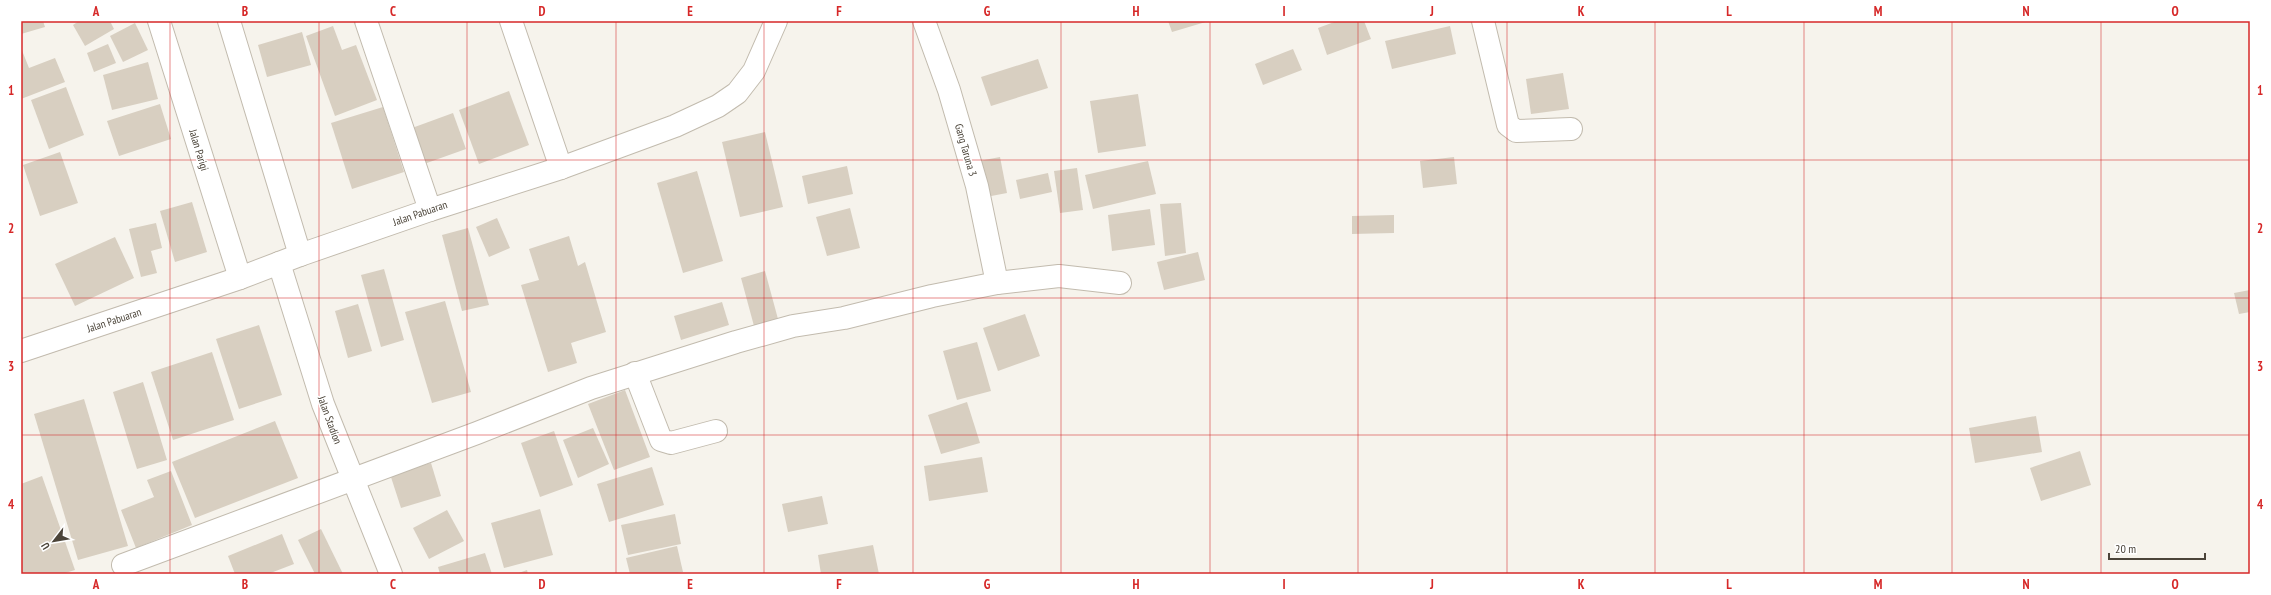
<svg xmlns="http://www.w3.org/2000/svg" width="2271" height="595" viewBox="0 0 2271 595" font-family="'PT Sans Narrow',sans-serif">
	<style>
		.building { fill: #d8cfc1 }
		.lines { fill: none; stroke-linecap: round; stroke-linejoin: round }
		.minor-casing { stroke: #c2bbae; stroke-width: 24 }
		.minor { stroke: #fff; stroke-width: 22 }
		.grid { fill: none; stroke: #d62828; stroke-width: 1; stroke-opacity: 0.55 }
		.labels { text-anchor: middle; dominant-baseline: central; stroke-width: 3; stroke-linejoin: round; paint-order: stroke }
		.street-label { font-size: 11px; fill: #4b4439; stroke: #fff }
		.neatline { fill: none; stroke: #d62828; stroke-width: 1.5 }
		.grid-label { font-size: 13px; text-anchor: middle; font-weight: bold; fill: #d62828 }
	</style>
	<rect width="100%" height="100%" fill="#f6f3ec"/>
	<g class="building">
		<polygon points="21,21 43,21 45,27 21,34"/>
		<polygon points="79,21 110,21 114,29 85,46 73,25"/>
		<polygon points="1168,21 1209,21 1172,32"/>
		<polygon points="1337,21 1364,21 1371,39 1327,55 1318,28"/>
		<polygon points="135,23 148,50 123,62 110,36"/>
		<polygon points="333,26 342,50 356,45 377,100 335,116 306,36"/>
		<polygon points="1450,26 1456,54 1392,69 1385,41"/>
		<polygon points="302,32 311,65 267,77 258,45"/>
		<polygon points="108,44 116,63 94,72 87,53"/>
		<polygon points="21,48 29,68 55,58 65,82 21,99"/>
		<polygon points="1293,49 1302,70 1263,85 1255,64"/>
		<polygon points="1038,59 1048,88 991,106 981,77"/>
		<polygon points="148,62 158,99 112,110 103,75"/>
		<polygon points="1563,73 1569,109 1531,114 1526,79"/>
		<polygon points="66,87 84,135 49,149 31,100"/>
		<polygon points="509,91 529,145 479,164 459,110"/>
		<polygon points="1138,94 1146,146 1098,153 1090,101"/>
		<polygon points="160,104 171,139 119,156 107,121"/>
		<polygon points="383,107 404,172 352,189 331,123"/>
		<polygon points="453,113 466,149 424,164 412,128"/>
		<polygon points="765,132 783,207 740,217 722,142"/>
		<polygon points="60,152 78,203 40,216 23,165"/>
		<polygon points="1000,157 1007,193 986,197 979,161"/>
		<polygon points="1454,157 1457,184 1423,188 1420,161"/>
		<polygon points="1148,161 1156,194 1093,209 1085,175"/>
		<polygon points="847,166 853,194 808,204 802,176"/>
		<polygon points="1077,168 1083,210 1060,213 1054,171"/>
		<polygon points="697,171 723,261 683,273 657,183"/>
		<polygon points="1048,173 1052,192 1020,199 1016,180"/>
		<polygon points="192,202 207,252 175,262 160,211"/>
		<polygon points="1181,203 1186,253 1165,256 1160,204"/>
		<polygon points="850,208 860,248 827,256 816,217"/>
		<polygon points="1150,209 1155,245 1112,251 1108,215"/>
		<polygon points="1394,215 1394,233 1352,234 1352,216"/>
		<polygon points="497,218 510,248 489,257 476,227"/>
		<polygon points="156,223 162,248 151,251 157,273 141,277 129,229"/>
		<polygon points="468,228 489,305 462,311 442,235"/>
		<polygon points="569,236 578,266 585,262 606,332 571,343 577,363 548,372 521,285 539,280 529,249"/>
		<polygon points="115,237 134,278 75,306 55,264"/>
		<polygon points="1198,252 1205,280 1164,290 1157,262"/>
		<polygon points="384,269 404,340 381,347 361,275"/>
		<polygon points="765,271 778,319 754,326 741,278"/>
		<polygon points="2250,290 2250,312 2239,314 2234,293"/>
		<polygon points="445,301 471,392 432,403 405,312"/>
		<polygon points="722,302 729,325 681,340 674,316"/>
		<polygon points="358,304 372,351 348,358 335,311"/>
		<polygon points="1025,314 1040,356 998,371 983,328"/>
		<polygon points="259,325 282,395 239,409 216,339"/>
		<polygon points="977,342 991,391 957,400 943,351"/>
		<polygon points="212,352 234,420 173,440 151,372"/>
		<polygon points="143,382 167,460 137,469 113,392"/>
		<polygon points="625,390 650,457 614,470 588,404"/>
		<polygon points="84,399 128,546 78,560 34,414"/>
		<polygon points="967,402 980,443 941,454 928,415"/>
		<polygon points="2036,416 2042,452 1975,463 1969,428"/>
		<polygon points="275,421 298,478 195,518 172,462"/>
		<polygon points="593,428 609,464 578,478 563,440"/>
		<polygon points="554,431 573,485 540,497 521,443"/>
		<polygon points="2080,451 2091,485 2041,501 2030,468"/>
		<polygon points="982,457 988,492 929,501 924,466"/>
		<polygon points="431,463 441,496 401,508 390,474"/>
		<polygon points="652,467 664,505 609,522 597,484"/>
		<polygon points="171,471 192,525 136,548 121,510 154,497 147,480"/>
		<polygon points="42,476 75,570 62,574 21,574 21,484"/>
		<polygon points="822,496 828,524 788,532 782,504"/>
		<polygon points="540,509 553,555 504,568 491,523"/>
		<polygon points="447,510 464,541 429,559 413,528"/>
		<polygon points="675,514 681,544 628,555 621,525"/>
		<polygon points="321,529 343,574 315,574 298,540"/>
		<polygon points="282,534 294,564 268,574 235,574 228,556"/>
		<polygon points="873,545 879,574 821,574 818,555"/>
		<polygon points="677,546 683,572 672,574 630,574 626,558"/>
		<polygon points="485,553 492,574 440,574 438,567"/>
		<polygon points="527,570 528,574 516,574"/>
	</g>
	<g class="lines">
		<g class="minor-casing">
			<g id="minor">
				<polyline points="159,21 240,278"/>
				<polyline points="229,21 300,255"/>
				<polyline points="366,21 430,210"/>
				<polyline points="511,21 561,168"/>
				<polyline points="924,21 949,90 977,186 997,283"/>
				<polyline points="1483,21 1508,125 1516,131 1571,129"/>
				<polyline points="279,263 323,404 391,574"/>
				<polyline points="21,351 240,278 300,255 430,210 561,168 675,126 718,106 737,93 754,71 776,21"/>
				<polyline points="635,373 661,440 671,443 716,431"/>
				<polyline points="123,565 477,433 591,388 736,342 793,326 844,318 932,296 997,283 1059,276 1120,283"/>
			</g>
		</g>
		<use href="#minor" class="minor"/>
	</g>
	<path class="grid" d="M170 21V574M319 21V574M467 21V574M616 21V574M764 21V574M913 21V574M1061 21V574M1210 21V574M1358 21V574M1507 21V574M1655 21V574M1804 21V574M1952 21V574M2101 21V574M21 160H2250M21 298H2250M21 435H2250"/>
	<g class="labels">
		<g class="street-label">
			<text transform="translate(199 150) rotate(73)">Jalan Parigi</text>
			<text transform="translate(966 150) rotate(74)">Gang Taruna 3</text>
			<text transform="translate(420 213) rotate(-19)">Jalan Pabuaran</text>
			<text transform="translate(114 320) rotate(-18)">Jalan Pabuaran</text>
			<text transform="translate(330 420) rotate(70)">Jalan Stadion</text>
		</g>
	</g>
	<rect width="2271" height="595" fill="none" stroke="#ffffff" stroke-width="44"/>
	<g transform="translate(54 541) rotate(239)" stroke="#ffffff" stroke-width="3" paint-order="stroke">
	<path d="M0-3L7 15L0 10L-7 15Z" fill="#4b4439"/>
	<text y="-6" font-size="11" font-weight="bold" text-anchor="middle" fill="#4b4439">U</text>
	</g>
	<path d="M2109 553v6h96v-6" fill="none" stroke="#4b4439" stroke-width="2"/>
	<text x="2115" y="553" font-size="12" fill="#4b4439" stroke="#ffffff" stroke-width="3" paint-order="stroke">20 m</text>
	<rect x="22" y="22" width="2227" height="551" class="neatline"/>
	<g class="grid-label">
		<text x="96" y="16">A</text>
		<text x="245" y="16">B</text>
		<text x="393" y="16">C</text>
		<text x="542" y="16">D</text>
		<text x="690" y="16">E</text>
		<text x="839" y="16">F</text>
		<text x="987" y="16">G</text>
		<text x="1136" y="16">H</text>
		<text x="1284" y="16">I</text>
		<text x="1432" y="16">J</text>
		<text x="1581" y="16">K</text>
		<text x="1729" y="16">L</text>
		<text x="1878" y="16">M</text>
		<text x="2026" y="16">N</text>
		<text x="2175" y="16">O</text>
		<text x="11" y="95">1</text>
		<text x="2260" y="95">1</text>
		<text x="11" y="233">2</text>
		<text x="2260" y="233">2</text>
		<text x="11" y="371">3</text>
		<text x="2260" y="371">3</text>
		<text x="11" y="509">4</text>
		<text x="2260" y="509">4</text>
		<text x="96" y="589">A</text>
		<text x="245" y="589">B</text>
		<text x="393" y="589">C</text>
		<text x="542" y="589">D</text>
		<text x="690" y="589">E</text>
		<text x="839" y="589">F</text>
		<text x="987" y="589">G</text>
		<text x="1136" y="589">H</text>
		<text x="1284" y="589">I</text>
		<text x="1432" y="589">J</text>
		<text x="1581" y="589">K</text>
		<text x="1729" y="589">L</text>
		<text x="1878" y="589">M</text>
		<text x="2026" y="589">N</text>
		<text x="2175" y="589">O</text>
	</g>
</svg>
